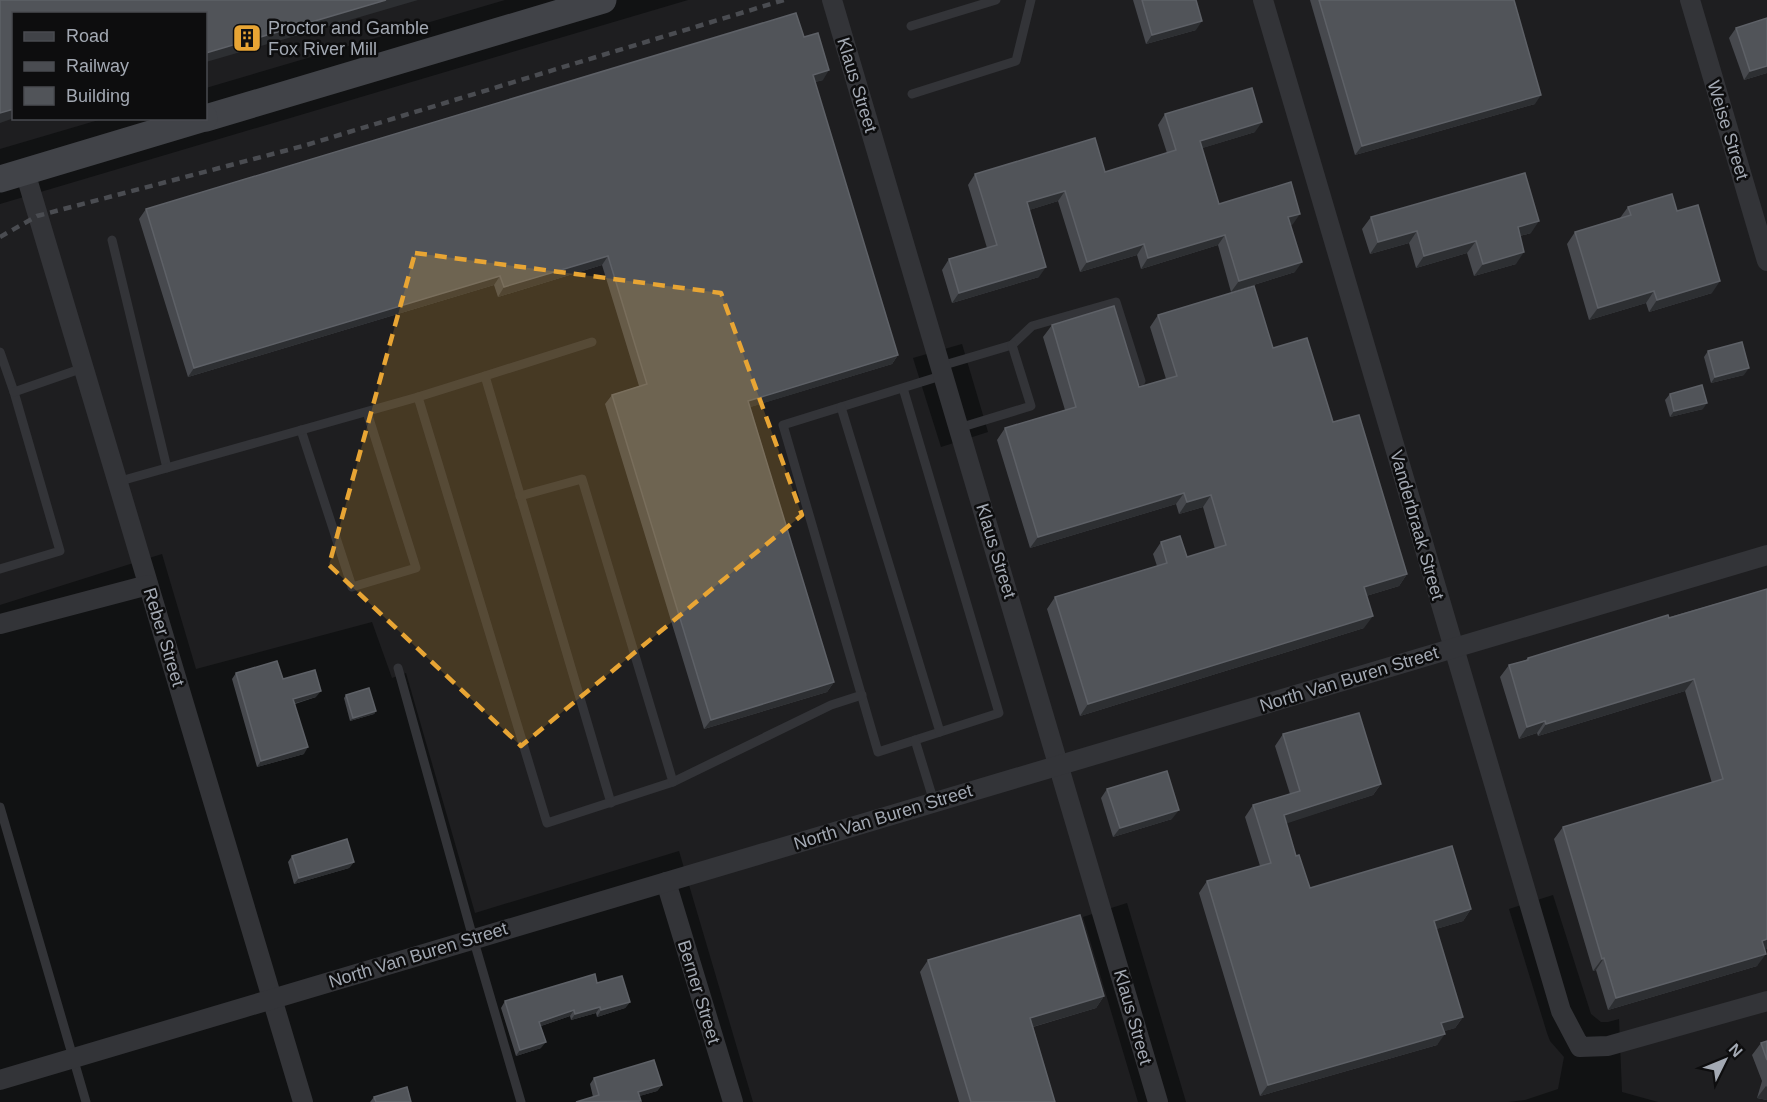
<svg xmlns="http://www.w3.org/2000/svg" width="1767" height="1102" viewBox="0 0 1767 1102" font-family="Arial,sans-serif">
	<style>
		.built { fill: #1e1e20; fill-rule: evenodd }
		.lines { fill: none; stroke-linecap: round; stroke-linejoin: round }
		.lane { stroke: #333438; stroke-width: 9 }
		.street { stroke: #333438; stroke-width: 20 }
		.secondary { stroke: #414348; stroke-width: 27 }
		.rail { stroke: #4a4c51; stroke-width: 4.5; stroke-dasharray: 8 6; stroke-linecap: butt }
		.wall { fill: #47494e }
		.shaded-wall { fill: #2d2f32 }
		.building { fill: #515459; stroke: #5e6167; stroke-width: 1.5 }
		.marked { fill: #e8a534; fill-opacity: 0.2; stroke: #e8a534; stroke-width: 4.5; stroke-dasharray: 12 8; stroke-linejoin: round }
		.labels { text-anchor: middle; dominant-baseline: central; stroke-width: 5; stroke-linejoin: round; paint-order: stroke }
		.poi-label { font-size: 18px; fill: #a3a9b3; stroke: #0d0d0e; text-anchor: start }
		.street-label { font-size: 18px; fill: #a3a9b3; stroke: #0d0d0e }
	</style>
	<rect width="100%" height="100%" fill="#111213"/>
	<g class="built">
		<polygon points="0,0 505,0 206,88 206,14 14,14 14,118 102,119 0,149"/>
		<path d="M688 0H1767V1102H1658L1622 1092 1619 1019 1608 1022H1601L1591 1014 1553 895 1509 909 1547 1033 1550 1041 1564 1057 1558 1089 1525 1100 1508 1102H1186L1127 903 1083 917 1138 1102H753L679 851 475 913 406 673 392 678 372 622 196 669 162 554 0 605V204ZM962 344 988 432 941 447 913 358Z"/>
	</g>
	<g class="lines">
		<g class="lane">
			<polyline points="911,26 996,0"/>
			<polyline points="912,94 1016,61 1031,0"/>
			<polyline points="112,240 167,468"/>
			<polyline points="0,352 14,392 60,551 0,569"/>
			<polyline points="941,366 1012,345 1032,326 1116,302 1141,381"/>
			<polyline points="485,376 592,342"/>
			<polyline points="903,388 999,713 878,752 783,425 944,375"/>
			<polyline points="14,392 83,368"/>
			<polyline points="418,397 485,376 611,803"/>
			<polyline points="841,407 940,732"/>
			<polyline points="959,428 1031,406 1012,345"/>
			<polyline points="301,430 352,587 416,568 367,412"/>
			<polyline points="117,482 418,397 547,823 673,782 831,705 862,695"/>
			<polyline points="520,496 582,479 673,782"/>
			<polyline points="398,668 473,938 521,1102"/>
			<polyline points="915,740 934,802"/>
			<polyline points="0,807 86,1102"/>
		</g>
		<g class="street">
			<polyline points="832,0 1158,1102"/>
			<polyline points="1263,0 1561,1011 1580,1047 1608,1046 1767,1001"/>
			<polyline points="1690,0 1767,261"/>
			<polyline points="25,172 303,1102"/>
			<polyline points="0,624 148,585"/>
			<polyline points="666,882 733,1102"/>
			<polyline points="0,1080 1767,555"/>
		</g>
		<g class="secondary">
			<polyline points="206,118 603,0"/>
			<polyline points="0,179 204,118"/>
		</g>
		<polyline class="rail" points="0,237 37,216 303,146 784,0"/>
	</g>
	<g class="wall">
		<polygon points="1133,0 1196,0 1196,30 1146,44"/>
		<polygon points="1310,0 1514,0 1535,104 1355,155"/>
		<polygon points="1736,28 1767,73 1744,80 1729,38"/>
		<polygon points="804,37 823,80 815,82 898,355 892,364 750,407 834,682 827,692 704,729 605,404 612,395 639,386 602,265 498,297 494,285 188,377 139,219 146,209"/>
		<polygon points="1165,114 1255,132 1202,148 1219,204 1293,224 1290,225 1295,272 1231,292 1218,245 1141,269 1137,255 1080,272 1058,201 1029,210 1039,277 952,303 942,270 949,259 987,248 968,185 975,174 1105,172 1167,153 1158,125"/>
		<polygon points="1628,207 1677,211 1712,293 1649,312 1646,303 1589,320 1567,244 1575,232 1620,218"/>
		<polygon points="1371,217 1531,233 1520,236 1516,264 1474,276 1467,253 1416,268 1409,243 1370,254 1362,229"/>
		<polygon points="1158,315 1273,348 1333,422 1407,574 1399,586 1366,596 1364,628 1080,716 1047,609 1055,597 1157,566 1153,554 1161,542 1187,557 1215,549 1203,507 1179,514 1176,504 1030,548 997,440 1005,428 1065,410 1043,337 1052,325 1139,387 1166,379 1150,327"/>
		<polygon points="1708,351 1744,375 1711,383 1704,357"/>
		<polygon points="1670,394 1703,409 1670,417 1665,400"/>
		<polygon points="1767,589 1767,949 1764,949 1757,966 1608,1010 1596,970 1593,971 1554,839 1563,827 1712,783 1685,691 1538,736 1537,733 1519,739 1500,677 1509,665 1526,660 1528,658"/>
		<polygon points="236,673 283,679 316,697 295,704 304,754 257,767 232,679"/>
		<polygon points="346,695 376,711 374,714 350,721 344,698"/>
		<polygon points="1318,725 1381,784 1373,795 1286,823 1296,856 1310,888 1471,909 1463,921 1436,929 1463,1017 1455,1028 1444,1031 1437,1045 1260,1096 1199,893 1207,881 1260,866 1245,817 1253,805 1290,794 1275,746 1283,734"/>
		<polygon points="1107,789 1172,819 1113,837 1101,798"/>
		<polygon points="292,856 354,862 349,868 294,884 288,862"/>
		<polygon points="928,960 1104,996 1096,1008 1033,1027 1055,1102 959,1102 920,972"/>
		<polygon points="597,983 630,1002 625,1008 597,1017 596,1013 571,1020 570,1016 541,1026 541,1048 516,1056 501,1008 505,1001"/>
		<polygon points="1767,1041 1767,1100 1757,1098 1762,1081 1752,1055 1761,1043"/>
		<polygon points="594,1078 662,1085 657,1091 639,1096 640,1102 576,1102 593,1097 590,1084"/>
		<polygon points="374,1097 411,1102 370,1102"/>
	</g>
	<g class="shaded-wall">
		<polygon points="386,0 418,0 206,62 206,53"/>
		<polygon points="1202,21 1196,30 1146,44 1152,35"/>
		<polygon points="1767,66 1767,73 1744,80 1750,71"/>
		<polygon points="829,70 823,80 807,84 813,75"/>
		<polygon points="1541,95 1535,104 1355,155 1362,146"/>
		<polygon points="14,109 14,118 0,123 0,113"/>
		<polygon points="1262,122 1255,132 1193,151 1200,141"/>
		<polygon points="1065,191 1058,201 1020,213 1027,202"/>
		<polygon points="1300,214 1293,224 1281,228 1288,217"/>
		<polygon points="1539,221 1531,233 1509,239 1518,227"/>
		<polygon points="1417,231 1409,243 1370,254 1378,242"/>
		<polygon points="1225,235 1218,245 1141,269 1148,258"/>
		<polygon points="1476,241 1467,253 1416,268 1424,256"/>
		<polygon points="1144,244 1137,255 1080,272 1087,262"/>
		<polygon points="1524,252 1516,264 1474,276 1483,264"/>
		<polygon points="608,256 602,265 498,297 504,287"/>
		<polygon points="1302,262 1295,272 1231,292 1239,281"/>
		<polygon points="1046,267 1039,277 952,303 959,293"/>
		<polygon points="500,276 494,285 188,377 194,368"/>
		<polygon points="1720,281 1712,293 1649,312 1657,300"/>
		<polygon points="1654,291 1646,303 1589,320 1598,308"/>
		<polygon points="898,355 892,364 741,410 748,401"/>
		<polygon points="1749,368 1744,375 1711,383 1715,377"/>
		<polygon points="1707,403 1703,409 1670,417 1674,411"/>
		<polygon points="1184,493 1176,504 1030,548 1038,537"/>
		<polygon points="1211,495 1203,507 1179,514 1187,502"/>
		<polygon points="1407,574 1399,586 1356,599 1364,587"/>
		<polygon points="1373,616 1364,628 1080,716 1088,704"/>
		<polygon points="1694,679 1685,691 1538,736 1546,724"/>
		<polygon points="834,682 827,692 704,729 711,720"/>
		<polygon points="321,691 316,697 289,705 293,699"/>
		<polygon points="376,711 374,714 350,721 353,718"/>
		<polygon points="1545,721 1537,733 1519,739 1527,727"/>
		<polygon points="308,747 304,754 257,767 261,761"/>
		<polygon points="1381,784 1373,795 1276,827 1284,815"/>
		<polygon points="1179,810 1172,819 1113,837 1120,828"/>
		<polygon points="354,862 349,868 294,884 299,878"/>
		<polygon points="1471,909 1463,921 1426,932 1434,921"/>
		<polygon points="1767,939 1767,949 1753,953 1762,941"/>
		<polygon points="1766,954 1757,966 1608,1010 1616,998"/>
		<polygon points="1604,958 1596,970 1593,971 1602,959"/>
		<polygon points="1104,996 1096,1008 1022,1030 1030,1018"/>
		<polygon points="630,1002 625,1008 597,1017 601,1010"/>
		<polygon points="600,1007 596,1013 571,1020 575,1014"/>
		<polygon points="574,1010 570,1016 535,1028 539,1022"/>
		<polygon points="1463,1017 1455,1028 1433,1035 1441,1023"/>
		<polygon points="1445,1034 1437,1045 1260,1096 1268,1085"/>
		<polygon points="546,1042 541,1048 516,1056 520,1050"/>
		<polygon points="662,1085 657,1091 633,1098 638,1092"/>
		<polygon points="1766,1086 1767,1087 1767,1100 1757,1098"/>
	</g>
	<g class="building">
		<polygon points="0,0 386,0 206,53 206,14 14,14 14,109 0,113"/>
		<polygon points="1142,0 1196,0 1202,21 1152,35"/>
		<polygon points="1319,0 1514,0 1541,95 1362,146"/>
		<polygon points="796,13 804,37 818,33 829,70 813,75 898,355 748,401 834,682 711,720 612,395 647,384 608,256 504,287 500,276 194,368 146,209"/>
		<polygon points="1767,18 1767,66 1750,71 1736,28"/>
		<polygon points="1252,88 1262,122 1200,141 1219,204 1291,182 1300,214 1288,217 1302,262 1239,281 1225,235 1148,258 1144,244 1087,262 1065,191 1027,202 1046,267 959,293 949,259 997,245 975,174 1095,138 1105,172 1176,150 1165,114"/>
		<polygon points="1525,173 1539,221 1518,227 1524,252 1483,264 1476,241 1424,256 1417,231 1378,242 1371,217"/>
		<polygon points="1672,194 1677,211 1698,205 1720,281 1657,300 1654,291 1598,308 1575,232 1631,215 1628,207"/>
		<polygon points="1254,286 1273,348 1307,338 1333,422 1359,415 1407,574 1364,587 1373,616 1088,704 1055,597 1167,563 1161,542 1180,536 1187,557 1226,545 1211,495 1187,502 1184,493 1038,537 1005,428 1076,407 1052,325 1114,306 1139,387 1177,376 1158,315"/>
		<polygon points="1742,342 1749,368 1715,377 1708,351"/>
		<polygon points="1702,385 1707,403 1674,411 1670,394"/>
		<polygon points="1767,589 1767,939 1762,941 1766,954 1616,998 1604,958 1602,959 1563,827 1723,779 1694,679 1546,724 1545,721 1527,727 1509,665 1528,660 1528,658 1668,615 1669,618"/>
		<polygon points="277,661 283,679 315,670 321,691 293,699 308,747 261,761 236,673"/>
		<polygon points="369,688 376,711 353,718 346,695"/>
		<polygon points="1359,713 1381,784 1284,815 1296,856 1299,855 1310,888 1452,846 1471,909 1434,921 1463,1017 1441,1023 1445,1034 1268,1085 1207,881 1271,863 1253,805 1300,791 1283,734"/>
		<polygon points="1167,771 1179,810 1120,828 1107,789"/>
		<polygon points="347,839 354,862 299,878 292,856"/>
		<polygon points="1080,915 1104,996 1030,1018 1055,1102 971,1102 928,960"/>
		<polygon points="595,974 597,983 622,976 630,1002 601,1010 600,1007 575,1014 574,1010 539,1022 546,1042 520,1050 505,1001"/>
		<polygon points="1767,1041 1767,1060 1761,1043"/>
		<polygon points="654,1060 662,1085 638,1092 641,1101 576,1102 599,1095 594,1078"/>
		<polygon points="407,1087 411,1102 376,1102 374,1097"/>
	</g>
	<path class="marked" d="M415 253 721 293 802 515 521 746 329 565Z"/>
	<defs>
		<g id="building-square" transform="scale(1.5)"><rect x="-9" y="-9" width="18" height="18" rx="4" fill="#e8a534" stroke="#0d0d0e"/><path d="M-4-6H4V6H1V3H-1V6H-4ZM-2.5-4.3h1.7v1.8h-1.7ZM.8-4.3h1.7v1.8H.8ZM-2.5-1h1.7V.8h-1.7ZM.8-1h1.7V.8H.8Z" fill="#111"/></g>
	</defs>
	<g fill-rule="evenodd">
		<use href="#building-square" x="247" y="38"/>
	</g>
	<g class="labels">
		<g class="poi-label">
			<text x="268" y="28">Proctor and Gamble<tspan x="268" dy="21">Fox River Mill</tspan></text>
		</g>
		<g class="street-label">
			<text transform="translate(857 85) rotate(73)">Klaus Street</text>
			<text transform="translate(1728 130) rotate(73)">Weise Street</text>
			<text transform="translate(1417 525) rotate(74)">Vanderbraak Street</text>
			<text transform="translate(996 551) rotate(73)">Klaus Street</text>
			<text transform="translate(164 637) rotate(73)">Reber Street</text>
			<text transform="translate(1349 679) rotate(-17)">North Van Buren Street</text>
			<text transform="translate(883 817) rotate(-17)">North Van Buren Street</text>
			<text transform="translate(418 955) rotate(-17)">North Van Buren Street</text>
			<text transform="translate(699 992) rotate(73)">Berner Street</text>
			<text transform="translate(1133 1017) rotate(74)">Klaus Street</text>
		</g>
	</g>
	<rect x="12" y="12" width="195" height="108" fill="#0d0d0e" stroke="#494b50" stroke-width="1.5"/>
	<rect x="24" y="32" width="30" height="9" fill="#414348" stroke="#494b50" stroke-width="1.5"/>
	<text x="66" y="42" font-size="18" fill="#a3a9b3">Road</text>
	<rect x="24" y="62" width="30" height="9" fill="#4a4c51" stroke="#494b50" stroke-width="1.5"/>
	<text x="66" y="72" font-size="18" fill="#a3a9b3">Railway</text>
	<rect x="24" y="87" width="30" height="18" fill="#515459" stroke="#494b50" stroke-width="1.5"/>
	<text x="66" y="102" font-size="18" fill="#a3a9b3">Building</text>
	<g transform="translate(1725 1060) rotate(47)" stroke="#0d0d0e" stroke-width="4.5" paint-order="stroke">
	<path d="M0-4.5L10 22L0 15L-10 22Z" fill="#a3a9b3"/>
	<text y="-9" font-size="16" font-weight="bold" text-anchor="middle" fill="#a3a9b3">N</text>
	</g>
</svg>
